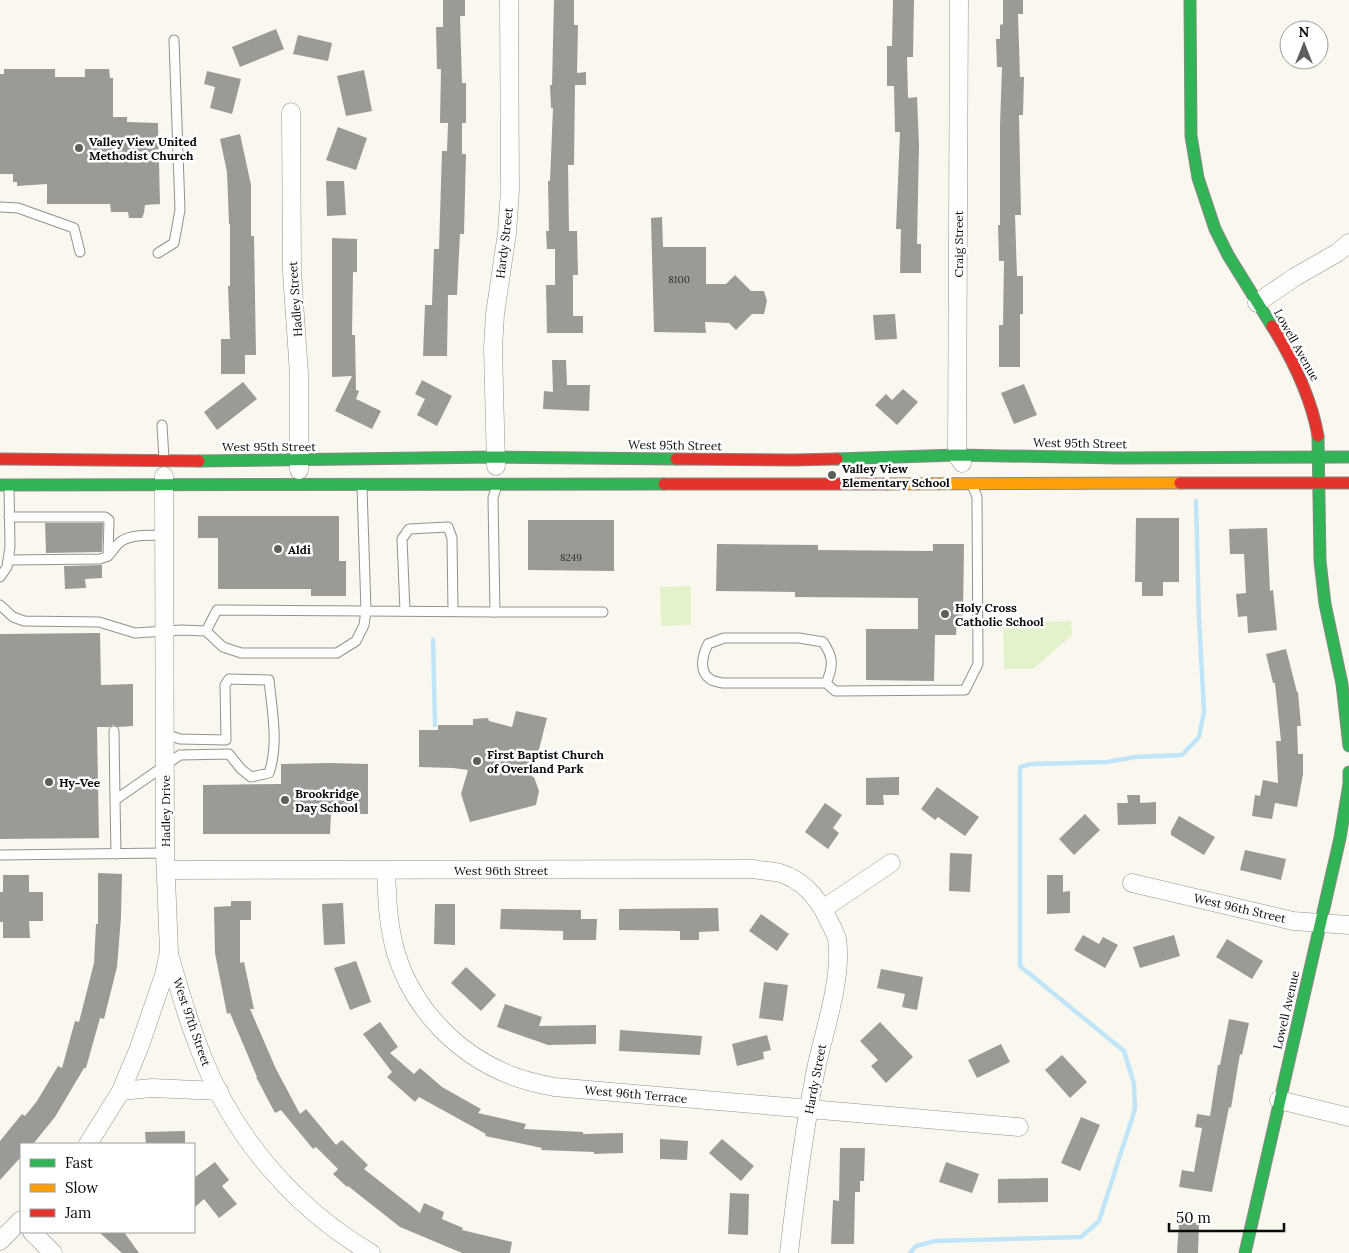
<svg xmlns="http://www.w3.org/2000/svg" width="1349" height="1253" viewBox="0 0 1349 1253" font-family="Lora,serif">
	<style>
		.green { fill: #e2f2cb }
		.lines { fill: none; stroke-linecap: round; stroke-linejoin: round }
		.stream { stroke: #c0e5f8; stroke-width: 4.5 }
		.building { fill: #9c9a94 }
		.lane-casing { stroke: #93928d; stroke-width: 11 }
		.street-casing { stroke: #93928d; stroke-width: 19 }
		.fast-casing { stroke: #898884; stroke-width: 13 }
		.slow-casing { stroke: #898884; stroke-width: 13 }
		.jam-casing { stroke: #898884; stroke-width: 13 }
		.lane { stroke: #fefefc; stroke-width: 9 }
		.street { stroke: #fefefc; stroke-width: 18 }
		.fast { stroke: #30b455; stroke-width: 11 }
		.slow { stroke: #ff9f0a; stroke-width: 11 }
		.jam { stroke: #e5322d; stroke-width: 11 }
		.poi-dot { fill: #5f5e5a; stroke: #fff; stroke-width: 2 }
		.labels { text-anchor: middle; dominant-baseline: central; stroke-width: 5; stroke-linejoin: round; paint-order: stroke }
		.number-label { font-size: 10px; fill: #2f2f2d }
		.poi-label { font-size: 12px; font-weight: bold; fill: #0b0b0b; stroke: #fff; text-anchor: start }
		.street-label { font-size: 12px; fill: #0b0b0b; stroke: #fff }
	</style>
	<rect width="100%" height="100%" fill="#faf8ee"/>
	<g class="green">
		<polygon points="691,586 691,625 661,626 660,587"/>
		<polygon points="1071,621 1072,635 1033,669 1004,669 1003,623"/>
	</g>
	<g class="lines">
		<g class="stream">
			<polyline points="433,640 435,725"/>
			<polyline points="910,1253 916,1246 935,1241 1081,1237 1099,1221 1135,1109 1134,1084 1124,1051 1020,966 1020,767 1030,764 1107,762 1135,757 1182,755 1199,737 1204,712 1199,618 1196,501"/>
		</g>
	</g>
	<g class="building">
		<polygon points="443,0 465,0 465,16 460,16 462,83 466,83 466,123 462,123 462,154 466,154 464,234 460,234 457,295 448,295 447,356 423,356 425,305 432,305 434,249 439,249 442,151 447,151 448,123 440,123 441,69 437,69 436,27 443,27"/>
		<polygon points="554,0 574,0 574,25 578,25 577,73 586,72 586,85 575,85 574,165 568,165 569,231 577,231 578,275 573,275 573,316 583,316 583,333 547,333 546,285 555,285 555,249 547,249 546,231 549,231 548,181 550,181 553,108 551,108 550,85 552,85"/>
		<polygon points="893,0 914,0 913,57 907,57 908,98 917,97 919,146 917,244 921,244 921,273 900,273 901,229 896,229 900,132 895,132 894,86 887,86 887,46 892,46"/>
		<polygon points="1003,0 1023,0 1023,14 1018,14 1020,77 1024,77 1023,115 1019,115 1021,215 1015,215 1017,276 1023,276 1023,314 1020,314 1020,367 999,367 999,325 1003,325 1004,261 999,261 998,225 1000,225 1000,126 1002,67 997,67 996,39 1000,39 1000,25 1003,24"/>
		<polygon points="276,29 284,49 240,67 232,47"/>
		<polygon points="298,35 332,43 328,61 293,54"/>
		<polygon points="4,69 55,69 55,77 85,77 85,69 109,69 110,78 113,78 113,117 127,117 127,122 158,123 160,204 145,205 144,213 142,218 129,218 128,212 111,212 110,204 47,204 47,184 17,186 17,182 13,182 13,174 0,174 0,74 4,74"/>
		<polygon points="364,70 372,111 346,116 337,76"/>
		<polygon points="207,71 241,79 232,114 210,108 215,87 204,84"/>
		<polygon points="338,127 367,138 356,170 326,160"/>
		<polygon points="240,134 251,185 251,236 254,236 256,355 245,355 245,374 221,374 221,339 230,339 228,286 230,286 230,224 229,224 227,172 220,139"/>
		<polygon points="326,181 344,181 346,215 327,216"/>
		<polygon points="662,217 663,247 706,247 706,284 726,284 735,275 751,291 764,291 767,301 764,314 752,314 736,330 729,323 705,322 706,333 654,332 651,218"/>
		<polygon points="332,238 357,239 357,272 353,272 352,335 355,335 356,390 359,391 356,399 381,411 372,429 335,411 352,376 332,377"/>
		<polygon points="895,314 897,339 875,340 873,315"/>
		<polygon points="552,360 566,360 567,385 590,385 589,411 543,409 544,391 553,392"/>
		<polygon points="422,380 452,396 437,426 417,415 425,399 415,394"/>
		<polygon points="243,382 257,399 217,430 204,412"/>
		<polygon points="1024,384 1037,415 1014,424 1001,393"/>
		<polygon points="903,389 918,402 897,425 875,405 886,394 892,400"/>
		<polygon points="198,516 339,516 339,561 346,561 346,596 311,596 311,589 218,589 218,538 198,538"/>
		<polygon points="1136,518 1179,518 1179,582 1163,582 1163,596 1142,596 1142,582 1135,582"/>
		<polygon points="528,520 614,520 614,571 528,570"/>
		<polygon points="45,523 103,523 102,552 46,553"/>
		<polygon points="1267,528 1270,591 1273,590 1277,630 1248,633 1247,616 1238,617 1236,594 1246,593 1244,554 1230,554 1229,529"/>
		<polygon points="717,544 818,545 818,550 933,551 933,544 964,544 963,617 957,617 956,635 935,635 934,681 866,680 866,629 918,629 918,598 795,597 795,592 716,591"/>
		<polygon points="102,565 102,578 85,579 86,588 65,589 64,566"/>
		<polygon points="100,633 101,685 133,684 133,726 118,727 113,725 110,727 97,727 99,838 0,839 0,634"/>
		<polygon points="1286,649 1297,692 1298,692 1301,726 1297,726 1298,754 1303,754 1303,774 1297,807 1275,803 1272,819 1252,816 1255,795 1260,796 1263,780 1278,783 1276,741 1281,741 1275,683 1273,683 1266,654"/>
		<polygon points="516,711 547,718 532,777 534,777 539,791 536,805 470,822 461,794 468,770 453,768 419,767 419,730 438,730 438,725 473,725 473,719 488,718 489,721 512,727"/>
		<polygon points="330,763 368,764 368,814 331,814 330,834 203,834 203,785 281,784 281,764"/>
		<polygon points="899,777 899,795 883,795 884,805 866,805 866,778"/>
		<polygon points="937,787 979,817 965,836 938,817 935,820 921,809"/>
		<polygon points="1127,795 1140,795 1140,803 1156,802 1156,824 1118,825 1117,803 1128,803"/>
		<polygon points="825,803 842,815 833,828 839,833 828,849 805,832"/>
		<polygon points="1085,814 1100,830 1074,855 1059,839"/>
		<polygon points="1179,816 1215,837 1204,855 1171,835 1171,831"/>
		<polygon points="1245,850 1286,859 1281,880 1240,870"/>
		<polygon points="950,853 972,854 970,892 949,891"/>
		<polygon points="98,873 122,874 121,917 117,967 104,1019 100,1018 86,1068 84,1068 55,1117 33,1144 21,1144 21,1157 0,1180 0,1141 22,1114 25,1116 37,1101 58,1066 62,1068 75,1021 79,1022 94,963 96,924 98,924"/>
		<polygon points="3,875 29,875 29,892 43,892 43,921 29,921 30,938 3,938 3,922 0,922 0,892 3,892"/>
		<polygon points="1047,875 1063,875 1063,892 1070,891 1070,913 1047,914"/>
		<polygon points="231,901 251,901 251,920 240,920 240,963 244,962 254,1009 250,1009 276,1069 300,1114 306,1109 336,1145 342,1140 368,1165 364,1169 420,1213 424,1203 444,1212 442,1219 463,1228 462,1230 512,1242 510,1253 462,1253 400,1227 348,1186 347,1187 333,1174 338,1169 316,1147 313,1149 281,1110 275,1113 256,1077 257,1077 230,1013 227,1014 215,953 214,907 231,906"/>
		<polygon points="343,903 345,944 324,945 322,904"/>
		<polygon points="435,904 455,904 455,945 434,944"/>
		<polygon points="718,908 719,931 699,932 699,940 680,940 680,931 619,930 619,909"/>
		<polygon points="501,909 581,910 581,919 597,919 596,940 563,940 563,931 500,929"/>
		<polygon points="761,914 789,934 777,951 749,931"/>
		<polygon points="1083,935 1099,944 1103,937 1118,945 1105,968 1074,950"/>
		<polygon points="1174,935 1180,956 1140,968 1133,947"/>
		<polygon points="1227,939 1263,961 1252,979 1216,957"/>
		<polygon points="356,961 371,1002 350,1010 334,968"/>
		<polygon points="466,967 496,995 481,1011 451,983"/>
		<polygon points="881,969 923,977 917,1010 902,1007 905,994 877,988"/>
		<polygon points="764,982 788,985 783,1021 759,1018"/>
		<polygon points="505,1004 542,1017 539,1026 596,1025 596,1044 548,1045 497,1027"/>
		<polygon points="1229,1019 1249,1023 1242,1055 1240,1054 1231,1108 1229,1107 1212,1192 1179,1187 1182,1170 1194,1172 1202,1128 1195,1127 1197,1114 1210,1116 1218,1065 1220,1065"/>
		<polygon points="380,1022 398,1047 390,1053 414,1074 420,1068 442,1087 481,1109 478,1113 526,1124 524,1129 583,1132 583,1134 623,1133 623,1153 594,1154 594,1152 541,1150 542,1148 485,1136 486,1134 419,1097 415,1102 387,1077 392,1072 363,1034"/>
		<polygon points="880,1022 913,1057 886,1083 871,1066 878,1060 860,1041"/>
		<polygon points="620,1030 702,1036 700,1055 619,1051"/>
		<polygon points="767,1035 771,1050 763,1052 764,1059 737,1066 732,1044"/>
		<polygon points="1001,1044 1010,1062 977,1078 968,1060"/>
		<polygon points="1062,1055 1087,1082 1070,1098 1045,1070"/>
		<polygon points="1081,1117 1100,1125 1080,1171 1061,1163"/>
		<polygon points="185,1131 185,1144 146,1144 145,1132"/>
		<polygon points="660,1139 688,1141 687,1160 660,1159"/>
		<polygon points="722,1139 754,1166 741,1181 709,1153"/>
		<polygon points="840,1148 865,1148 864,1181 860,1181 860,1192 855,1192 854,1244 831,1244 833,1200 839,1201"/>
		<polygon points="215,1162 229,1180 222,1186 237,1204 219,1218 204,1199 194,1208 194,1178"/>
		<polygon points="946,1162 979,1174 972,1193 939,1182"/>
		<polygon points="1048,1178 1048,1202 998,1203 998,1179"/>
		<polygon points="730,1193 749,1194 748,1235 728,1234"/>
		<polygon points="1179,1222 1199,1223 1198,1253 1177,1253"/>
		<polygon points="99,1232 124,1232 139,1253 122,1253"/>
	</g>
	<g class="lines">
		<g class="lane-casing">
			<g id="lane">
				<polyline points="1,207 18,208 74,228 80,252"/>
				<polyline points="158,253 174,243 180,210 174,40"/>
				<polyline points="162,425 164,459"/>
				<polyline points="362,487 366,611 495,612"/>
				<polyline points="496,488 493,498 495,612 603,612"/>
				<polyline points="9,517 105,517 109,520 108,556"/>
				<path d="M8 560 100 559C112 556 110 552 118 544 128 533 150 536 164 535"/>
				<polyline points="0,577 7,567 10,547 9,487"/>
				<polyline points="0,605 13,617 24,621 99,622 135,633 182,630 206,631 223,647 241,653 337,653 356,641 364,625 366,611 217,610 206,631"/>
				<polyline points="405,611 402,539 409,529 448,527 452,538 453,611"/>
				<path d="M826 683H722C718 682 712 681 710 679 698 671 703 654 708 644L724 638H799L823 642C833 656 834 666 826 683L835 691 965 690 978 664 977 497 973 487"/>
				<path d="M114 731 115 800 180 755 229 754 241 769 251 777 269 773C279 744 272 710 269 680L229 679 225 685 226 740 180 739 165 734"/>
				<polyline points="115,800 116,854"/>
				<polyline points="0,855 165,853"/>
			</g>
		</g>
		<g class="street-casing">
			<g id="street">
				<polyline points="959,0 957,455 962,463"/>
				<polyline points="291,112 292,272 299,374 299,470"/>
				<polyline points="1257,303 1295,277 1337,253 1349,243"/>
				<polyline points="496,466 493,348 495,314 507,233 510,190 509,0"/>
				<path d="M166 870 754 869C762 871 771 871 780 873 803 880 818 898 828 919 831 925 835 932 837 939 843 977 824 1031 816 1069 804 1130 796 1191 789 1253"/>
				<path d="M386 870C387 898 388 926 396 953 413 1009 457 1054 510 1075 524 1081 540 1084 554 1087L1019 1127"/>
				<polyline points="1132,883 1293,921 1349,925"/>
				<polyline points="823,909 891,863"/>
				<path d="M169 954C179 989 189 1024 203 1058 235 1139 296 1209 371 1253"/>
				<polyline points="121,1091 152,1088 219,1091"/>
				<polyline points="1279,1100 1349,1117"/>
				<polyline points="88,1144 121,1091 139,1048 164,975 169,952 165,853 164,476"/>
				<polyline points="32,1232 53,1253"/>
				<polyline points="0,1241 21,1220"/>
			</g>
		</g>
		<g class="fast-casing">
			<g id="fast">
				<polyline points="1190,0 1191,136 1198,178 1215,229 1228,255 1272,326"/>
				<polyline points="1318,436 1320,561 1325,604 1342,684 1349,746"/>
				<polyline points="837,459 957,455 1119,458 1349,457"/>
				<polyline points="199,461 496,457 676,459"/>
				<polyline points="0,485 664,484"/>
				<polyline points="1245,1253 1340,838 1349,784 1349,772"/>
			</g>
		</g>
		<g class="slow-casing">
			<polyline id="slow" points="887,484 1180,483"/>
		</g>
		<g class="jam-casing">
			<g id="jam">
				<path d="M1272 326C1293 360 1311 396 1318 436"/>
				<polyline points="0,459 199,461"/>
				<polyline points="676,459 794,460 837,459"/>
				<polyline points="1180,483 1349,483"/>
				<polyline points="664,484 887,484"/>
			</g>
		</g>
		<use href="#lane" class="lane"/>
		<use href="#street" class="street"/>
		<use href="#fast" class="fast"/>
		<use href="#slow" class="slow"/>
		<use href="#jam" class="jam"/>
	</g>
	<g class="poi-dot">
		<circle cx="79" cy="148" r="5"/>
		<circle cx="832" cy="475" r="5"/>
		<circle cx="278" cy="549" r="5"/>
		<circle cx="945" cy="614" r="5"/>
		<circle cx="477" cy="761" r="5"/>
		<circle cx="49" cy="782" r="5"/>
		<circle cx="285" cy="800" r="5"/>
	</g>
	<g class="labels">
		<g class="number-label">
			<text x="679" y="279">8100</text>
			<text x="571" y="557">8249</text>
		</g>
		<g class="poi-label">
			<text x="89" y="141">Valley View United<tspan x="89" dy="14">Methodist Church</tspan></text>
			<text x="842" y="468">Valley View<tspan x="842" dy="14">Elementary School</tspan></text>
			<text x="288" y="549">Aldi</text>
			<text x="955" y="607">Holy Cross<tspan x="955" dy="14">Catholic School</tspan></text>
			<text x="487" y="754">First Baptist Church<tspan x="487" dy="14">of Overland Park</tspan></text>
			<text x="59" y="782">Hy-Vee</text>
			<text x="295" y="793">Brookridge<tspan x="295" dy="14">Day School</tspan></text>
		</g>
		<g class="street-label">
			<text transform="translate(504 243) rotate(-83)">Hardy Street</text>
			<text transform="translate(958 244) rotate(-90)">Craig Street</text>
			<text transform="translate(295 299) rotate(-94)">Hadley Street</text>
			<text transform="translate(1297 345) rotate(61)">Lowell Avenue</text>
			<text transform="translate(1080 443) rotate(1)">West 95th Street</text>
			<text transform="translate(675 445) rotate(1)">West 95th Street</text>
			<text x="269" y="446">West 95th Street</text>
			<text transform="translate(165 811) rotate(-90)">Hadley Drive</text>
			<text x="501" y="870">West 96th Street</text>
			<text transform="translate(1240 908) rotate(13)">West 96th Street</text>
			<text transform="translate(1286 1010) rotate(-77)">Lowell Avenue</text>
			<text transform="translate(192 1022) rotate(71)">West 97th Street</text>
			<text transform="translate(815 1079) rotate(-79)">Hardy Street</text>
			<text transform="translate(636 1094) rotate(5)">West 96th Terrace</text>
		</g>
	</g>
	<rect x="20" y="1143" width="175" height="90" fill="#ffffff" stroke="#9d9d9d"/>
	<rect x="30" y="1159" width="25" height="8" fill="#30b455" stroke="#9d9d9d"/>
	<text x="65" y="1168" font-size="15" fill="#0b0b0b">Fast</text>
	<rect x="30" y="1184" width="25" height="8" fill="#ff9f0a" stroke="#9d9d9d"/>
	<text x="65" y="1193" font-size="15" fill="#0b0b0b">Slow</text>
	<rect x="30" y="1209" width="25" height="8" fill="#e5322d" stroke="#9d9d9d"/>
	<text x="65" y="1218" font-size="15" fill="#0b0b0b">Jam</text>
	<g transform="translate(1304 45)"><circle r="24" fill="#ffffff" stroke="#9d9d9d"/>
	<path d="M0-4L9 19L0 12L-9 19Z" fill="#5f5e5a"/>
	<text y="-8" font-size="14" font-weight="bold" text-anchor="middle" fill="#0b0b0b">N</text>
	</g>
	<path d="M1169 1223v8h115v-8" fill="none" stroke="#0b0b0b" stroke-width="2.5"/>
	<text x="1176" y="1223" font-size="15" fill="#0b0b0b" stroke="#ffffff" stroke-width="4" paint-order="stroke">50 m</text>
</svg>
